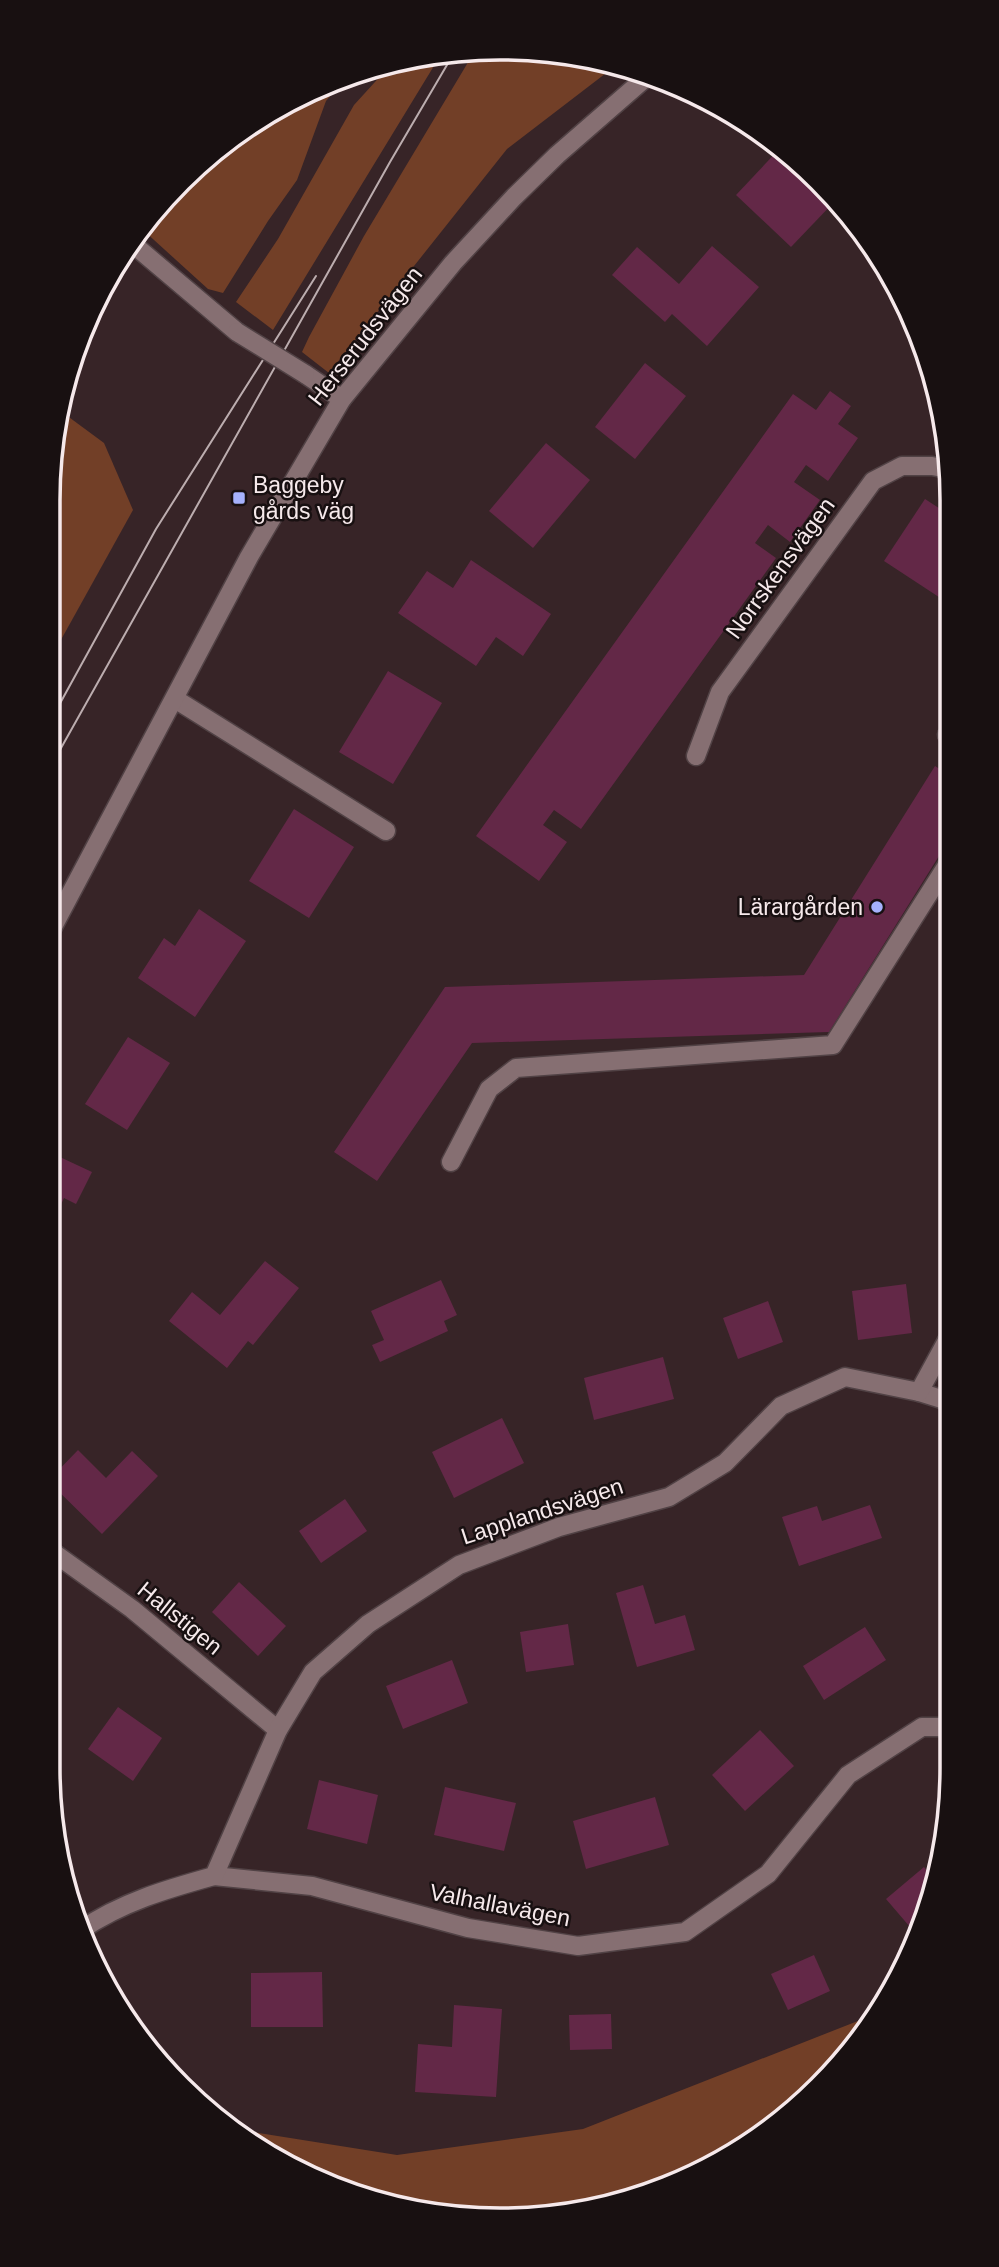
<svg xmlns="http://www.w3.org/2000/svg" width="999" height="2267" viewBox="0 0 999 2267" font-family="Helvetica,sans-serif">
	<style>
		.green { fill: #723f27 }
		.building { fill: #632847 }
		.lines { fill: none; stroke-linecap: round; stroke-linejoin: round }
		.lane-casing { stroke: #514245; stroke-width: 21 }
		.street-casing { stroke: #514245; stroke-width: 21 }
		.lane { stroke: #866f72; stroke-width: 18 }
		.street { stroke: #866f72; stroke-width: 18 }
		.tram { stroke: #bcadaf; stroke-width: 2 }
		.street-bridge-casing { stroke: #514245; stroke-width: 21; stroke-linecap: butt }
		.street-bridge { stroke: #866f72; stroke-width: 18 }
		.poi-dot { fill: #a5b1fc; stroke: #181011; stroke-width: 2.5 }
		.labels { text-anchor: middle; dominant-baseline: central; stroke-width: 5; stroke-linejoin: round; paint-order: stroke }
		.street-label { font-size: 23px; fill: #f6e9eb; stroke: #181011 }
		.poi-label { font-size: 23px; fill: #f6e9eb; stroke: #181011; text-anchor: start }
		.rim { fill: none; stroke: #f6e9eb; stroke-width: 3.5 }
	</style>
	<rect width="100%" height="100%" fill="#372427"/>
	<g class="green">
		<polygon points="476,49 614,67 507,149 329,373 302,352 309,337 364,236"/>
		<polygon points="440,56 273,330 236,302 278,239 354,105 385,71"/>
		<polygon points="342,82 326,101 297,180 268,221 223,293 208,289 143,230 160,201 300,94"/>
		<polygon points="62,412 104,443 133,510 47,665 47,499"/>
		<polygon points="868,2017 840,2065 725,2159 587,2211 412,2211 274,2159 250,2140 253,2132 397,2155 583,2129"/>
	</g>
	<g class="building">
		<polygon points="781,147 835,201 791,247 736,195"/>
		<polygon points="712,246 759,287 707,346 672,314 665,322 612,275 637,247 679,284"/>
		<polygon points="645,363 686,396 635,459 595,427"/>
		<polygon points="830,391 851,406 838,424 858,438 828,481 806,465 794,482 820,500 790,542 768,525 755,543 776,558 581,829 554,810 543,825 567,842 539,881 476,836 793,394 816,410"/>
		<polygon points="546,443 590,480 533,548 489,511"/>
		<polygon points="925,499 948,514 948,603 884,561"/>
		<polygon points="471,560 551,614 523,656 496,637 476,666 398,613 427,571 453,588"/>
		<polygon points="388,671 442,703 393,784 339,752"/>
		<polygon points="935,766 949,775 949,840 829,1032 472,1043 377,1181 334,1152 445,987 804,975"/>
		<polygon points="294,809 354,847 309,918 249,881"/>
		<polygon points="199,909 246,941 195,1017 138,978 164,938 175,946"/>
		<polygon points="128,1037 170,1063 127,1130 85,1104"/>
		<polygon points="47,1151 92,1172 76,1204 64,1198 49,1230 47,1229"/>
		<polygon points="265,1261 299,1288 253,1345 248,1341 227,1368 169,1321 192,1292 220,1315"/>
		<polygon points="441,1280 457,1315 444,1321 448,1331 380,1362 372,1345 384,1340 371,1311"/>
		<polygon points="906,1284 912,1333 858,1340 852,1291"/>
		<polygon points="768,1301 783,1342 738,1359 723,1318"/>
		<polygon points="663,1357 674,1399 594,1420 584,1378"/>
		<polygon points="502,1418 524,1463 454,1498 432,1452"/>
		<polygon points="78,1450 106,1478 132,1451 158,1476 102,1534 48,1481"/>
		<polygon points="345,1499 367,1531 321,1563 299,1531"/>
		<polygon points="870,1505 882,1538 799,1566 782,1517 817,1506 822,1521"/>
		<polygon points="239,1582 286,1626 258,1656 212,1612"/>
		<polygon points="643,1585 655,1624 685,1615 695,1650 637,1667 616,1593"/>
		<polygon points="568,1624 574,1665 526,1672 520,1632"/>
		<polygon points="865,1627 886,1660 824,1700 803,1666"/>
		<polygon points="452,1660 468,1703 403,1729 386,1686"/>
		<polygon points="118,1707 162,1738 133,1781 88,1749"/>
		<polygon points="760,1730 794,1766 745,1811 712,1775"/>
		<polygon points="319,1780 378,1795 367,1844 307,1829"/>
		<polygon points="445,1787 516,1803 504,1851 434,1835"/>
		<polygon points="655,1797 669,1845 586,1869 573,1821"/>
		<polygon points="924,1867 933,1878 928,1913 916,1934 886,1899"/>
		<polygon points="814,1955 830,1991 788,2010 771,1974"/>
		<polygon points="322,1972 323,2027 251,2027 251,1973"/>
		<polygon points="454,2005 502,2009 496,2097 415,2092 418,2044 452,2047"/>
		<polygon points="611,2014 612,2049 570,2050 569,2015"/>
	</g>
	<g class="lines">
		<g class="lane-casing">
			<g id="lane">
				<polyline points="175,699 386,831"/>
				<polyline points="947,735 949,736"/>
			</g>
		</g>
		<g class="street-casing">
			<g id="street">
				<polyline points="134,245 237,332"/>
				<polyline points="305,374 342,399"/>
				<polyline points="696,756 720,692 873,481 902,466 932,466 948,469"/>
				<polyline points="47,938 249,557 342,399 453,263 514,197 557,155 650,74"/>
				<polyline points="451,1162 489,1089 516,1068 833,1045 949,862"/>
				<polyline points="919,1392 951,1402"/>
				<polyline points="47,1548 132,1609 278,1730"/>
				<polyline points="214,1876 312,1886 468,1928 578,1946 685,1932 768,1874 848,1775 922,1727 952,1727"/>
				<path d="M81 1930C122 1902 167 1889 214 1876L278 1730 313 1672 368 1624 459 1565 559 1527 669 1497 725 1463 781 1406 845 1377 919 1392 950 1335"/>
			</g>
		</g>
		<use href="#lane" class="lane"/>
		<use href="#street" class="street"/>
		<g class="tram">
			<polyline points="47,727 156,529 316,276"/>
			<polyline points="47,773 390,162 454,53"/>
		</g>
		<g class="street-bridge-casing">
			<polyline id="street-bridge" points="237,332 305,374"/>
		</g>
		<use href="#street-bridge" class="street-bridge"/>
	</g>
	<g class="poi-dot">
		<rect x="232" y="491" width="14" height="14" rx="3.5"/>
		<circle cx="877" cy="907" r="7"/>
	</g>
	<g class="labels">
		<g class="street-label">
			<text transform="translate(365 336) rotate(-52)">Herserudsvägen</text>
			<text transform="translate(780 568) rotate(-54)">Norrskensvägen</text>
			<text transform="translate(542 1511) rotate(-18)">Lapplandsvägen</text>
			<text transform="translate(180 1618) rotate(39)">Hallstigen</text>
			<text transform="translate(500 1905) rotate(11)">Valhallavägen</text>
		</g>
		<g class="poi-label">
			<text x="253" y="485">Baggeby<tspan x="253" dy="26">gårds väg</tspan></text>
			<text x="863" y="907" text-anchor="end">Lärargården</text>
		</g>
	</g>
	<path d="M0 0H999V2267H0ZM500 60H500A440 440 0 0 1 940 500V1768A440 440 0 0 1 500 2208H500A440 440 0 0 1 60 1768V500A440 440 0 0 1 500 60Z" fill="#181011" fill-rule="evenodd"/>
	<path class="rim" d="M500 60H500A440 440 0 0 1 940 500V1768A440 440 0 0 1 500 2208H500A440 440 0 0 1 60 1768V500A440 440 0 0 1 500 60Z"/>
</svg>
